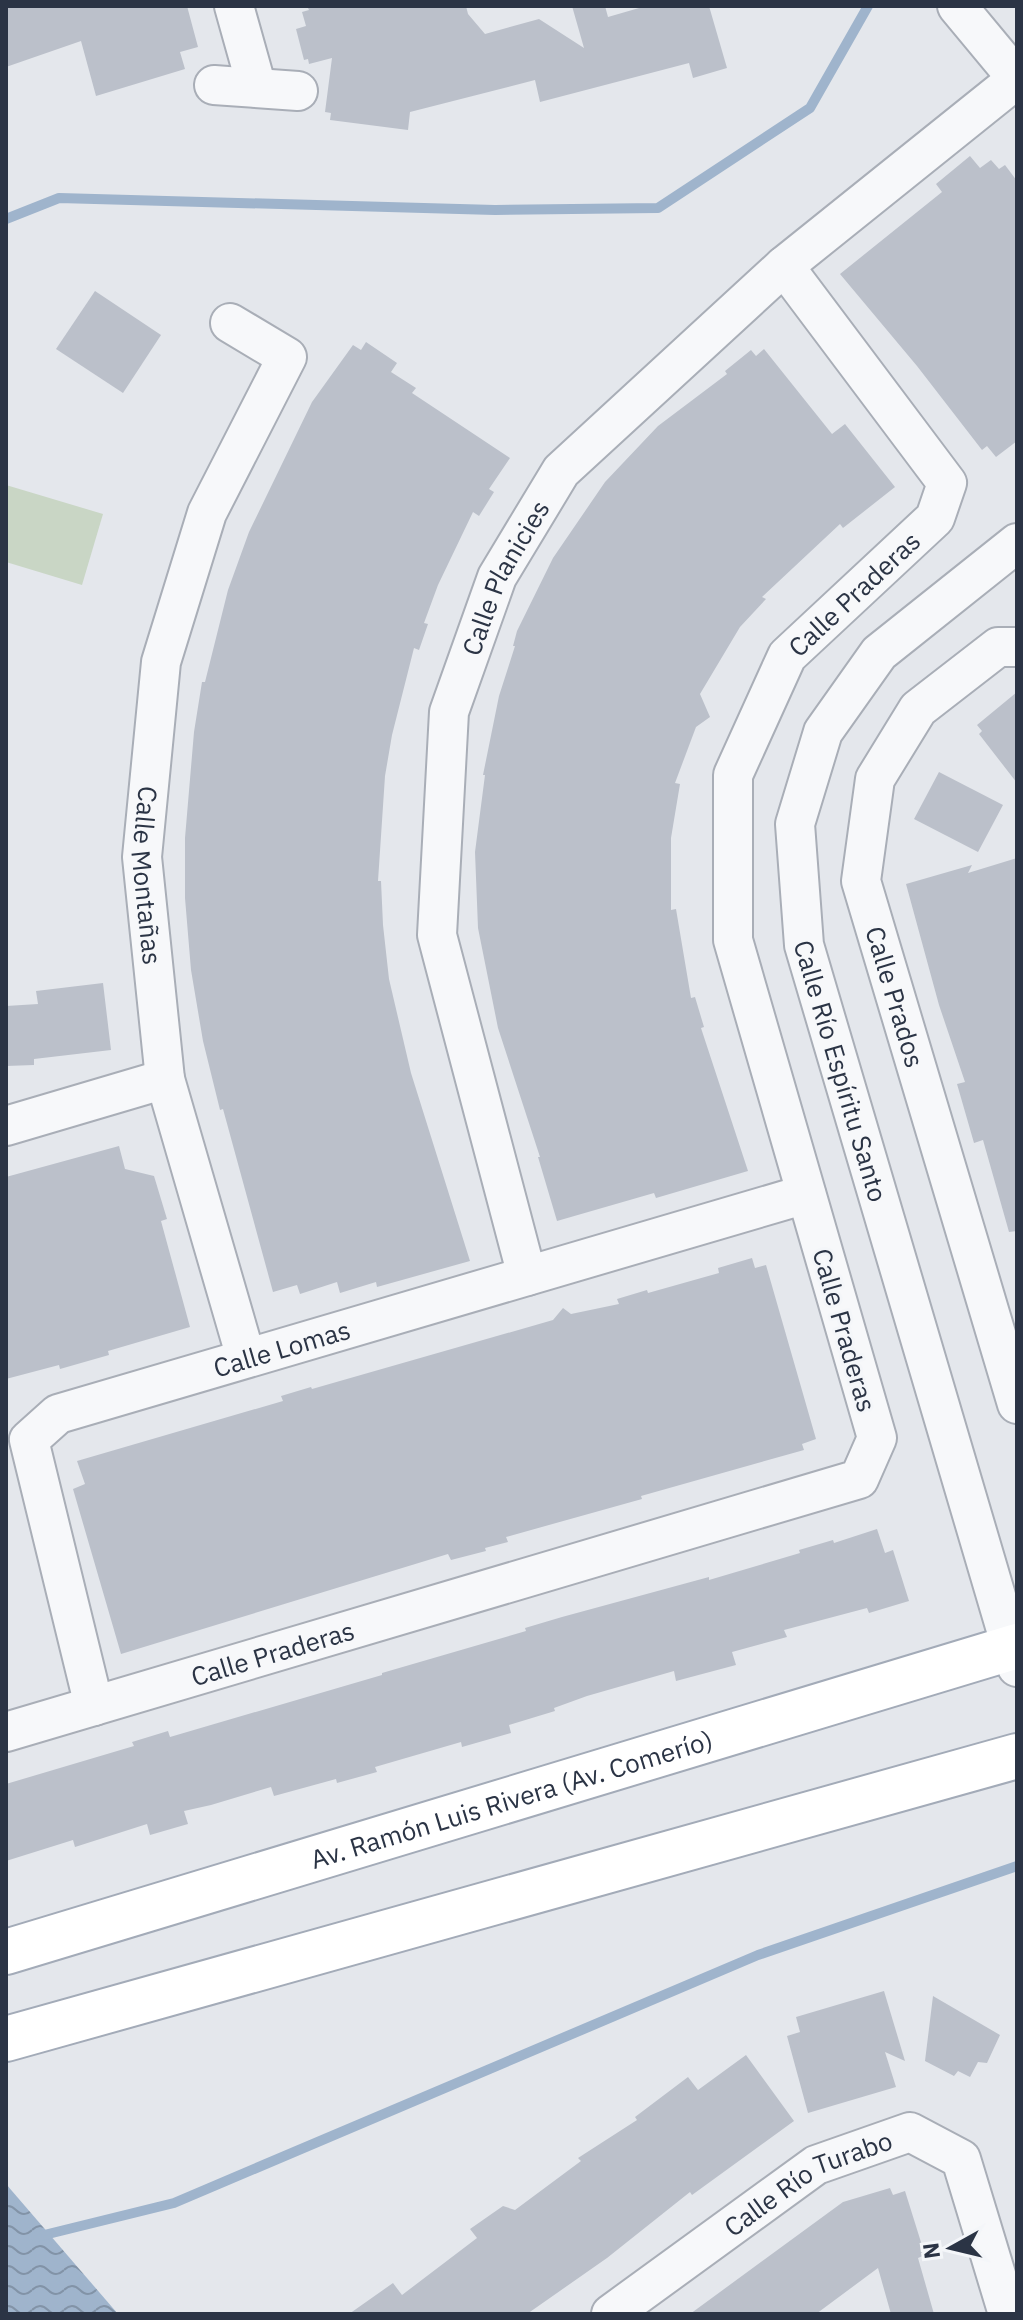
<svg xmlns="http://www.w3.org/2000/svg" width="1023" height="2320" viewBox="0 0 1023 2320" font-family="'IBM Plex Sans',sans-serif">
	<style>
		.pitch { fill: #c9d6c5 }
		.water { fill: url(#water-waves) }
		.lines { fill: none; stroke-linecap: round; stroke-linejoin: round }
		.stream { stroke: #9fb4cc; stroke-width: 10 }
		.building { fill: #bbc0ca }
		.street-casing { stroke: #a9aeb7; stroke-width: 42 }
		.primary-casing { stroke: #a3abb8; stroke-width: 48 }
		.street { stroke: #f7f8fa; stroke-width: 38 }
		.primary { stroke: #fff; stroke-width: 44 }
		.labels { text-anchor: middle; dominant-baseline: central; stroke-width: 6; stroke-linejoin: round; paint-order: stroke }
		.street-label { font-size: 26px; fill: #2b3445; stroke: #f4f6f9 }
	</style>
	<defs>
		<pattern id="water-waves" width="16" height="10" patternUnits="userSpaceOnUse" patternTransform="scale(2)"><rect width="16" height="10" fill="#9fb4cc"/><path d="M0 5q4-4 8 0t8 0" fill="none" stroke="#8293a7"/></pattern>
	</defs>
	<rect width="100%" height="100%" fill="#e4e7ec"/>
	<polygon class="pitch" points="6,485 103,514 82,585 6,562"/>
	<polygon class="water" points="6,2184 118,2314 6,2314"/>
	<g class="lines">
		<g class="stream">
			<polyline points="6,219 59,198 495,210 658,208 810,108 868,6"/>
			<polyline points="36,2237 174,2203 758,1955 1017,1866"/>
		</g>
	</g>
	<g class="building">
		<polygon points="6,6 187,6 198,47 180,52 185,69 96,96 81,41 6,67"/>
		<polygon points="307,6 466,6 468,14 485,34 539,19 584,48 572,6 605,6 608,17 646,6 709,6 727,68 693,78 689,63 540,102 535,80 410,112 408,130 330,120 331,113 325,112 332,58 309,64 308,59 304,60 296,29 306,26 302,12 309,10"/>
		<polygon points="970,156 980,168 991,160 999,169 1005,165 1017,181 1017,441 996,457 987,446 982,450 917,366 840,274 942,192 936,184"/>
		<polygon points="95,291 161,335 123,393 56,349"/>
		<polygon points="366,342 397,363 391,372 416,388 412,393 510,458 489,489 494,492 479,516 473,512 438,585 424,623 428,624 419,650 414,648 392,735 385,776 378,881 381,881 383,925 389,979 411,1073 470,1261 377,1287 376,1282 340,1293 337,1282 300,1294 297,1285 273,1292 223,1109 220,1110 203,1041 191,970 185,898 185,838 194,732 202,682 205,682 228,590 249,532 312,402 353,345 361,350"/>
		<polygon points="764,349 832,434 845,424 895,487 843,528 840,524 762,597 766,599 740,627 700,694 710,717 696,727 675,783 680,784 671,838 671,910 676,909 691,998 695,997 704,1027 701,1028 748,1171 656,1198 654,1193 557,1221 538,1157 540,1157 498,1028 478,928 475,852 485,775 483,775 499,696 515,646 513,646 517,631 553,558 605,482 658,426 727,374 725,371 751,350 756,356"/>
		<polygon points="1017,692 1017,783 979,734 982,731 977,725"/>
		<polygon points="939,772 1003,805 978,852 914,819"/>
		<polygon points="1017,858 1017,1231 1009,1232 983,1140 974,1143 957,1084 965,1082 939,1005 906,884 972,865 968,873"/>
		<polygon points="103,983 111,1050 34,1059 34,1065 6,1066 6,1006 38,1004 36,991"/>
		<polygon points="119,1146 125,1169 154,1176 167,1219 161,1221 190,1327 108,1351 109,1355 60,1369 59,1365 6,1379 6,1177"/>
		<polygon points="752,1258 755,1268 766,1265 816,1439 802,1444 804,1450 641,1496 642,1499 506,1537 508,1542 485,1548 486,1551 451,1560 448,1554 121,1654 73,1489 85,1484 77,1461 283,1401 281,1396 311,1387 312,1389 553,1320 563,1308 571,1314 619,1304 617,1299 647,1290 648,1293 719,1273 718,1268"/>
		<polygon points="877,1529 885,1553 893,1550 909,1601 869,1613 867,1608 784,1630 787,1637 732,1652 736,1665 676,1681 674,1671 587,1696 554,1708 555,1711 509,1725 511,1733 462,1747 461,1742 375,1767 377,1772 337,1783 336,1779 274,1796 271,1787 211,1805 184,1811 188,1824 150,1835 147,1824 75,1847 73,1840 6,1861 6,1784 134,1746 132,1742 168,1731 170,1737 382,1675 382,1673 526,1631 525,1628 562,1617 709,1577 709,1580 800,1553 799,1550 833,1540 834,1543"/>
		<polygon points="884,1991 905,2061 885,2052 896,2087 808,2113 787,2036 800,2032 796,2017"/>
		<polygon points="933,1996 1000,2035 987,2063 978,2062 970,2077 958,2071 954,2076 925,2061"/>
		<polygon points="746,2055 794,2121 692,2195 690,2192 607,2258 527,2314 349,2314 393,2283 402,2295 477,2238 470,2229 503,2206 515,2210 581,2161 578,2158 637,2120 635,2117 688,2077 698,2090"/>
		<polygon points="890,2188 893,2195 905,2191 925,2255 918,2258 934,2314 891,2314 878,2268 816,2314 690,2314 843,2202"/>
	</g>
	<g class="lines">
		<g class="street-casing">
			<g id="street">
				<polyline points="234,6 257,88"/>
				<polyline points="957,6 1011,71 1017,74"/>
				<polyline points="214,85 298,91"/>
				<path id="s1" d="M230 323 287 357 207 513 161 662 142 857 165 1079 246 1358"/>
				<path id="s2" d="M1017 543 879 653 823 732 795 824 804 945 1017 1667"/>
				<path id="s3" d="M1017 647H998L918 709 875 779 861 881 1017 1404"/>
				<polyline points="6,1126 165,1079"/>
				<path id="s4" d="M527 1276 437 935 449 712 497 577 561 471 784 266 1017 79"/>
				<path id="s5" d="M94 1706 29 1440 58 1414 806 1194"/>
				<path id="s6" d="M6 1732 859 1479 877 1438 733 940V775L787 656 935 518 947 483 784 266"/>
				<path id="s7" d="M611 2314 816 2165 910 2132 961 2159 1008 2314"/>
			</g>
		</g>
		<g class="primary-casing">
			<g id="primary">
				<path id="s8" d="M6 1952 1017 1646"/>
				<polyline points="6,2039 1017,1756"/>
			</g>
		</g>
		<use href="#street" class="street"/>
		<use href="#primary" class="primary"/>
	</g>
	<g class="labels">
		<g class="street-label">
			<text stroke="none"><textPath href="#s4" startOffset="722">Calle Planicies</textPath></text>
			<text stroke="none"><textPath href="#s6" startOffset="1840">Calle Praderas</textPath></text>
			<text stroke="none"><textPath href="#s1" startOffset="612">Calle Montañas</textPath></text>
			<text stroke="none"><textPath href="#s3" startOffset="426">Calle Prados</textPath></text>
			<text stroke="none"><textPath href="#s2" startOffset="622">Calle Río Espíritu Santo</textPath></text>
			<text transform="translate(845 1330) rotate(74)">Calle Praderas</text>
			<text stroke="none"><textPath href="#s5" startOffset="546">Calle Lomas</textPath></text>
			<text stroke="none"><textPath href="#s6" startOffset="278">Calle Praderas</textPath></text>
			<text stroke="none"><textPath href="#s8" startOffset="528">Av. Ramón Luis Rivera (Av. Comerío)</textPath></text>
			<text stroke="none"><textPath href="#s7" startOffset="238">Calle Río Turabo</textPath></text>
		</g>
	</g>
	<rect width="1023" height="2320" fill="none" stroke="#2b3445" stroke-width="16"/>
	<g transform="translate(951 2248) rotate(262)" stroke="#f4f6f9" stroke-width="6" paint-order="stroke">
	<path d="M0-6L14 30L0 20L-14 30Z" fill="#2b3445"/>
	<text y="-12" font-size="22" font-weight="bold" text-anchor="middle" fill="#2b3445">N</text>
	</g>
</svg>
